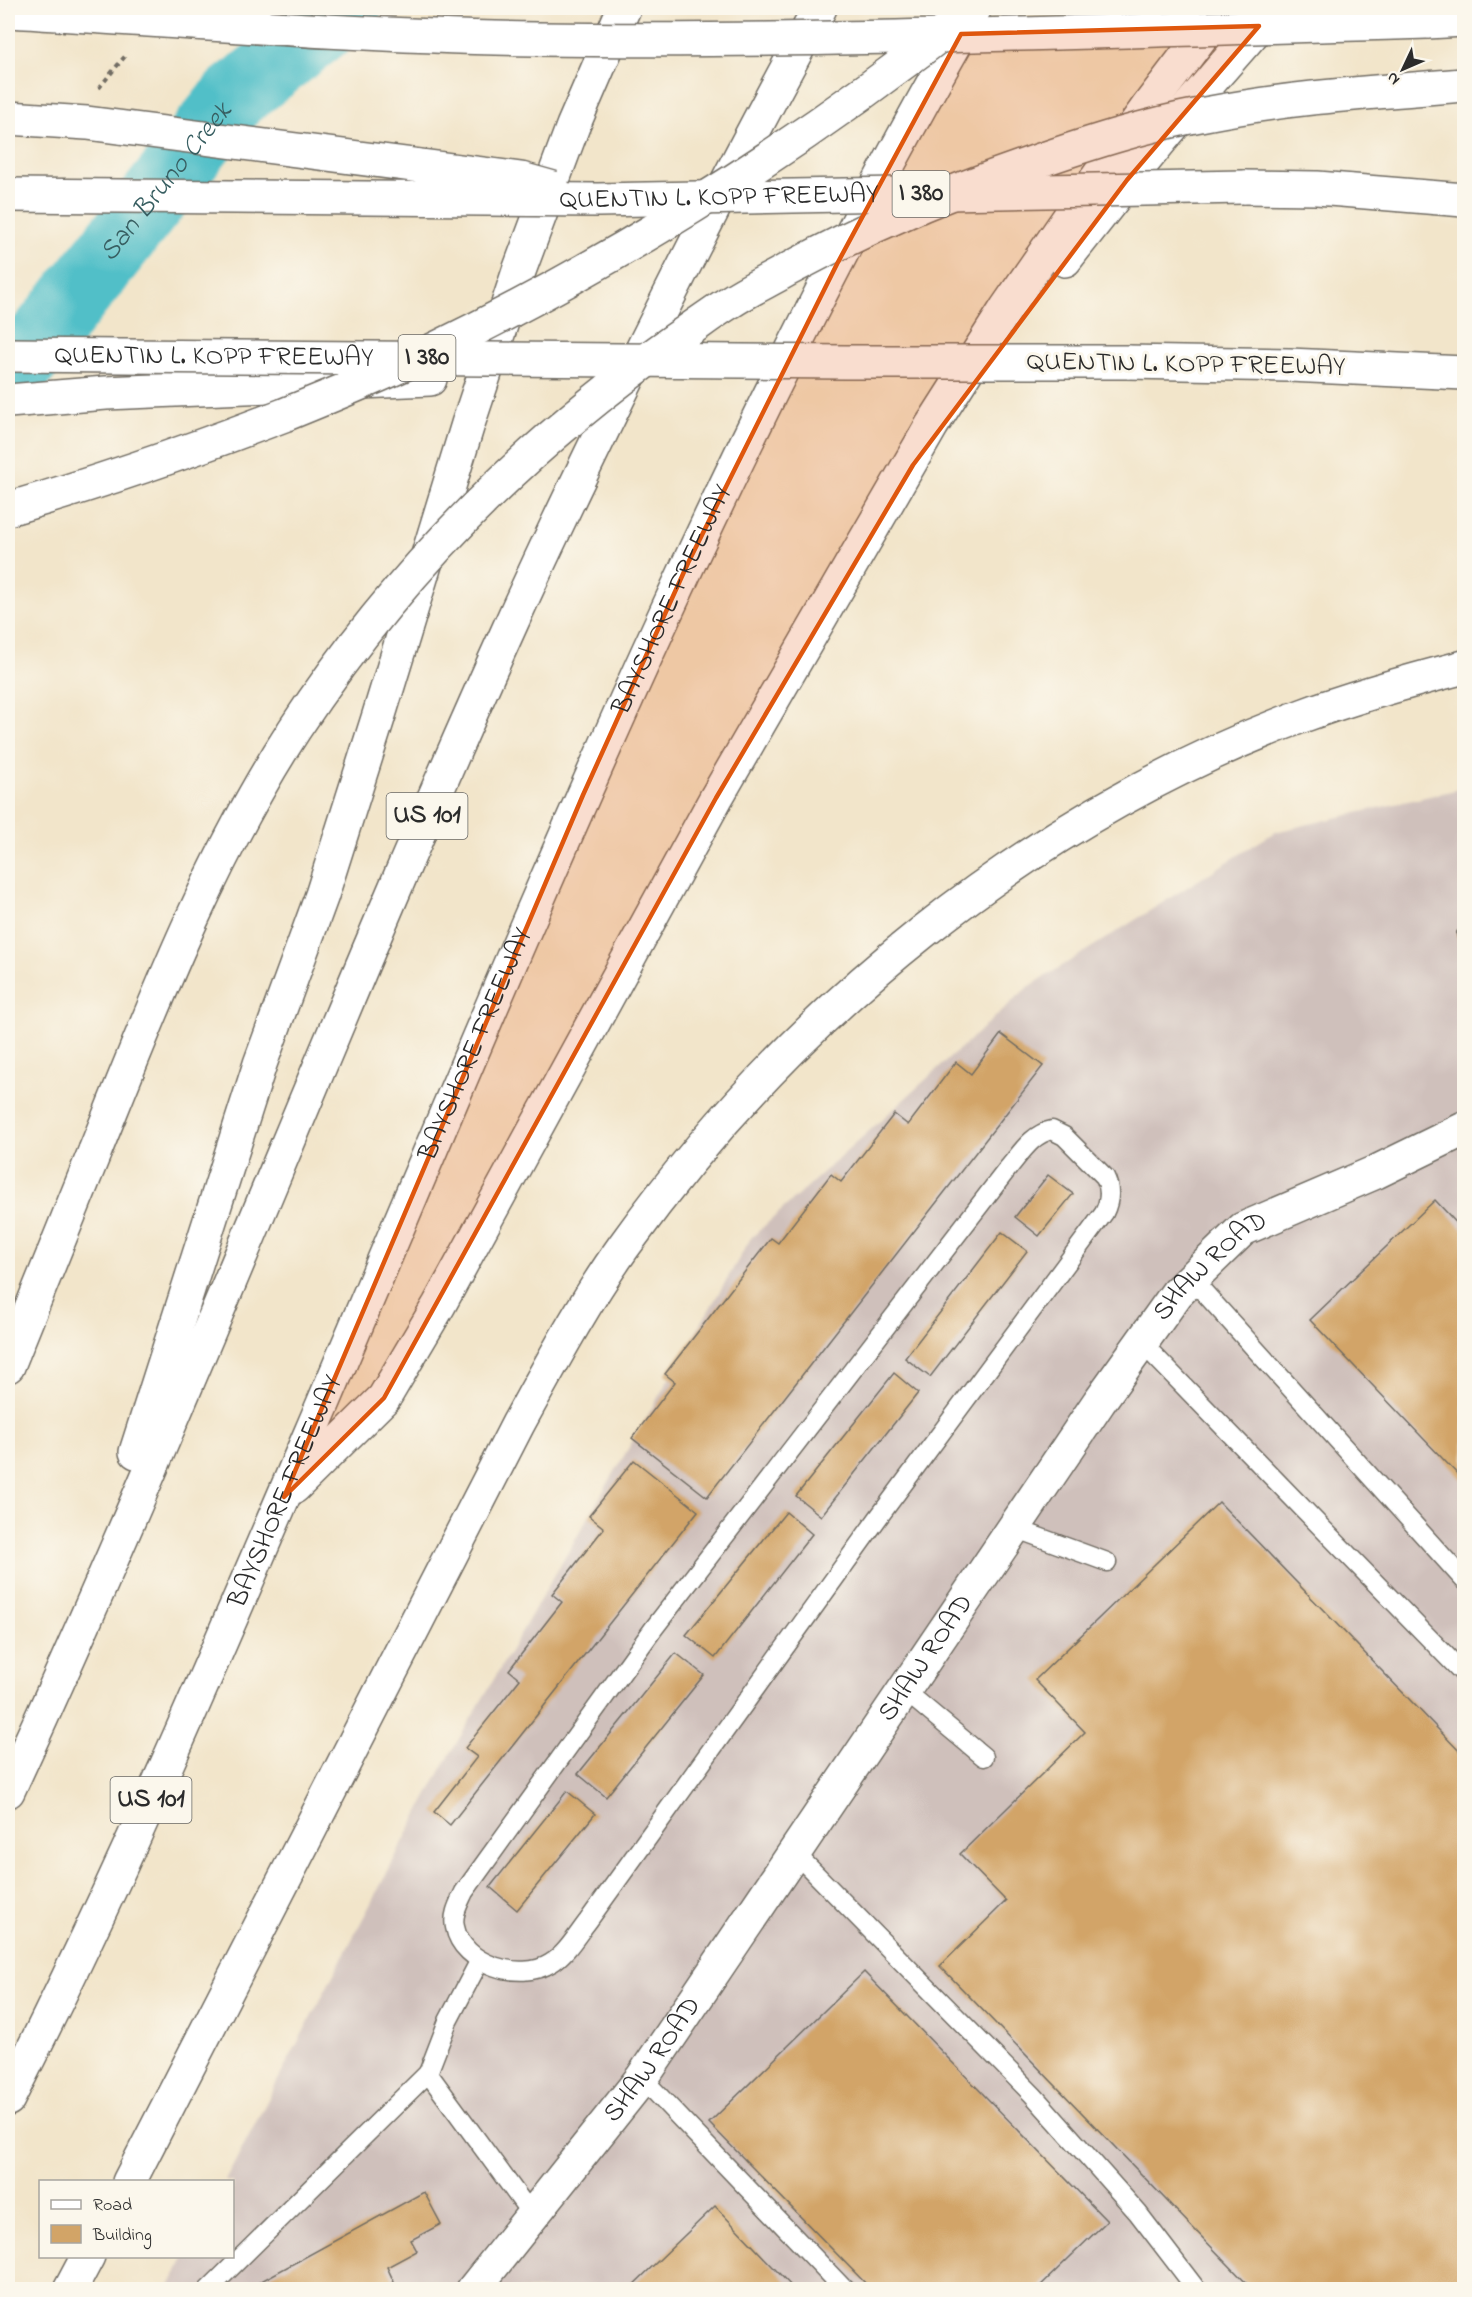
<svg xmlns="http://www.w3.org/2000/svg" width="1472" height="2297" viewBox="0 0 1472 2297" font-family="'Indie Flower',sans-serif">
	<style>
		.industrial { fill: #cfc0bb }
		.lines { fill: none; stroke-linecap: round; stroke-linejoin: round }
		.river { stroke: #51bfc8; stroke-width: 69 }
		.building { fill: #d2a467 }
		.lane-casing { stroke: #716c63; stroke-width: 21 }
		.street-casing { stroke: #716c63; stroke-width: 36 }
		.highway-casing { stroke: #716c63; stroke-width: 36 }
		.path { stroke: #716c63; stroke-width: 4; stroke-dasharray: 4.5 4.5; stroke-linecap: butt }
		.lane { stroke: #fff; stroke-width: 18 }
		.street { stroke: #fff; stroke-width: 33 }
		.highway { stroke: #fff; stroke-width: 33 }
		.highway-bridge-casing { stroke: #716c63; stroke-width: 36; stroke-linecap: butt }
		.highway-bridge { stroke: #fff; stroke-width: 33 }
		.marked { fill: #df570e; fill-opacity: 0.2; stroke: #df570e; stroke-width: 4.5; stroke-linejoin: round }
		.labels { text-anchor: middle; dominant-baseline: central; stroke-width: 6; stroke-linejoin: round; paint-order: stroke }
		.shield { fill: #fbf7ec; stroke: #696865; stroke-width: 1.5 }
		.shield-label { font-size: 26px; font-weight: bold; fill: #2b2b2b }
		.street-label { font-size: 27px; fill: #2b2b2b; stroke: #fbf7ec }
		.water-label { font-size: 28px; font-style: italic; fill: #385f62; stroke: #fbf7ec }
	</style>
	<rect width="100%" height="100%" fill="#fbf7ec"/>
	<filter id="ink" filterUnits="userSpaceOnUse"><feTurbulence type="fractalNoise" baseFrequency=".0167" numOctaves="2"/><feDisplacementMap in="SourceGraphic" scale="12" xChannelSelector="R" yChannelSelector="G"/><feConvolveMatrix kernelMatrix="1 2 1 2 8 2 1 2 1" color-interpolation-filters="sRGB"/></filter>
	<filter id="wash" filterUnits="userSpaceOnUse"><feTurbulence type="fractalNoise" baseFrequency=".008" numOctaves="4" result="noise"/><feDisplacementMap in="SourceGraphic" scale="24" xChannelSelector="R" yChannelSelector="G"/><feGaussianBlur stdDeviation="1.35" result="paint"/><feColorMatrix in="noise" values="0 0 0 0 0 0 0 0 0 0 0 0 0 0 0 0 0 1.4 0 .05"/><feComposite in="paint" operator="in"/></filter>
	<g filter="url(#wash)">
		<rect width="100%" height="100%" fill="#f2e5ca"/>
		<polygon class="industrial" points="1464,788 1464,2289 168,2290 185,2257 232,2256 232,2182 225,2181 441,1770 751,1238 1027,988 1275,832"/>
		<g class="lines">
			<path class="river" id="s1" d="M8 381 234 97 347 8"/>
		</g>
		<g id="blocks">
			<g class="building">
				<polygon points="1464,923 1464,959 1456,933"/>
				<polygon points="1001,1034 1043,1066 707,1497 632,1438 675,1382 665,1374 771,1238 778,1243 831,1174 841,1182 894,1114 908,1125 956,1062 971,1074"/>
				<polygon points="1048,1175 1073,1194 1039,1236 1015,1217"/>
				<polygon points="1435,1200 1464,1231 1464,1481 1310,1320"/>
				<polygon points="1002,1232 1027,1251 930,1377 905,1358"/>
				<polygon points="894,1373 918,1393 821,1516 796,1496"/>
				<polygon points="634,1460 698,1511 450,1825 434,1812 477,1757 465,1748 520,1679 509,1670 562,1602 552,1594 604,1528 589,1516"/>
				<polygon points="1219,1502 1464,1756 1464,2290 1253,2290 940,1966 1006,1901 960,1854 1085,1732 1035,1680"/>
				<polygon points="786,1512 812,1534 715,1658 686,1635"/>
				<polygon points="676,1653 704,1675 606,1797 578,1774"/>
				<polygon points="567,1791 595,1814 517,1910 490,1887"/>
				<polygon points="864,1972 1107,2221 1036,2290 872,2290 709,2123"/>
				<polygon points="424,2192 441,2224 411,2240 417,2251 387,2267 394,2282 379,2290 245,2290"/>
				<polygon points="715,2206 795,2290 628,2290"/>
			</g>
		</g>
	</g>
	<g filter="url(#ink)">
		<use href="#blocks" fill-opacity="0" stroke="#716c63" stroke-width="1.5"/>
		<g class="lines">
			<g class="lane-casing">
				<g id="lane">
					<path d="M1052 1130 1064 1136 1105 1177C1111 1189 1110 1201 1104 1213L878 1518 588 1921C577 1935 566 1954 551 1963 521 1982 462 1965 455 1927 452 1915 459 1903 464 1892L654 1628 1009 1167C1021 1153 1032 1134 1052 1130Z"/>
					<polyline points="1192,1279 1464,1580"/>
					<polyline points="1142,1343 1464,1674"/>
					<polyline points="1014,1528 1107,1562"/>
					<polyline points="904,1690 984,1757"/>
					<polyline points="794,1852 1033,2095 1138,2213 1197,2290"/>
					<polyline points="428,2073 448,2021 480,1960"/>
					<polyline points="642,2078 845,2290"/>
					<polyline points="208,2290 428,2073 532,2215"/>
				</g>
			</g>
			<g class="street-casing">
				<g id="street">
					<path id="s2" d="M473 2290 642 2078 1099 1402 1177 1293 1243 1229 1376 1172 1464 1129"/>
				</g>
			</g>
			<g class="highway-casing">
				<g id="highway">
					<polyline points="1427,22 1464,20"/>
					<polyline points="1243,187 1317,188 1464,200"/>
					<path d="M1065 260C1132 173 1202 89 1275 8"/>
					<polyline points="1127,362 1289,365 1464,373"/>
					<polyline points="8,401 106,393 430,379"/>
					<polyline points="8,1366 95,1151"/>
					<polyline points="136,1452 260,1064 322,895 379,715 468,424 519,271 573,126 624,8"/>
					<polyline points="294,1487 384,1398 439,1305 716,798 932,425 1006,309 1073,212 1147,108 1223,8"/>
					<path d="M8 1791C186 1407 336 1010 511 624 550 537 592 451 634 366 694 245 755 125 820 8"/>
					<path id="s3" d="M8 2099C124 1872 223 1638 323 1404 523 934 716 457 973 13"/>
					<path d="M129 2182 518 1424C551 1364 584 1302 624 1246 793 1011 1029 818 1302 716 1355 696 1410 681 1464 667"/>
					<polyline points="70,2290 88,2256"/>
				</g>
			</g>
			<polyline class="path" points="99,88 126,55"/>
			<use href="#lane" class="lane"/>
			<use href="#street" class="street"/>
			<use href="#highway" class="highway"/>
			<g class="highway-bridge-casing">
				<g id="highway-bridge">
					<path d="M10 11C186 22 361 36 537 39 834 43 1131 30 1427 22"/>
					<polyline points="8,118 87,123 521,179 553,188"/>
					<path id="s4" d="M8 195 598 200 1243 187"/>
					<path id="s5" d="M8 355 846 362H1127"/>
					<path d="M8 509C101 482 193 450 284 415 330 396 376 378 421 356 618 261 803 144 975 8"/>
					<path d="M95 1151C153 1007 209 861 294 730 395 576 526 445 676 339 694 327 712 313 730 302 748 290 768 281 787 270 865 228 942 194 1026 165 1084 145 1144 125 1205 114 1291 97 1378 92 1464 85"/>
				</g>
			</g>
			<use href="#highway-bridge" class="highway-bridge"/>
		</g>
	</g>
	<path class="marked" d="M1259 26 1127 180 913 465 716 798 384 1398 284 1497 583 795 688 563 837 264 961 34Z"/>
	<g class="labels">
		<g class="shield">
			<rect x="892.5" y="171" width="57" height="46" rx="4.5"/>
			<rect x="398.5" y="335" width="57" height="46" rx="4.5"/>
			<rect x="386.5" y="793" width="81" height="46" rx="4.5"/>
			<rect x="110.5" y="1777" width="81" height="46" rx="4.5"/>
		</g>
		<g class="shield-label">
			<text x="921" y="194">I 380</text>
			<text x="427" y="358">I 380</text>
			<text x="427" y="816">US 101</text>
			<text x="151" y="1800">US 101</text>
		</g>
		<g class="street-label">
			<text stroke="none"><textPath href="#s4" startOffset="711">QUENTIN L. KOPP FREEWAY</textPath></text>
			<text stroke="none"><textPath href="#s5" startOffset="206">QUENTIN L. KOPP FREEWAY</textPath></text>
			<text transform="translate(1186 365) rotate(1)">QUENTIN L. KOPP FREEWAY</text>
			<text stroke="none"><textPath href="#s3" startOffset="1640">BAYSHORE FREEWAY</textPath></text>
			<text stroke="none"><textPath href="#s3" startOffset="1154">BAYSHORE FREEWAY</textPath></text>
			<text stroke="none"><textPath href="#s2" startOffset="1264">SHAW ROAD</textPath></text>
			<text stroke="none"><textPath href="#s3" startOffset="668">BAYSHORE FREEWAY</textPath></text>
			<text stroke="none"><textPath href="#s2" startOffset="778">SHAW ROAD</textPath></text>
			<text stroke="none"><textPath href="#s2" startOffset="292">SHAW ROAD</textPath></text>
		</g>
		<g class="water-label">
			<text stroke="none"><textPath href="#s1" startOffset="254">San Bruno Creek</textPath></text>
		</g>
	</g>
	<rect width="1472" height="2297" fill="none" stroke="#fbf7ec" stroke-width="30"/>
	<rect x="39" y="2180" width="195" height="78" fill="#fbf7ec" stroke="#a8a59f" stroke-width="1.5"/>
	<rect x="51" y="2200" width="30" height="9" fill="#ffffff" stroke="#a8a59f" stroke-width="1.5"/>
	<text x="93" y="2210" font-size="18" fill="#2b2b2b">Road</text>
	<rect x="51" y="2225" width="30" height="18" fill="#d2a467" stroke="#a8a59f" stroke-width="1.5"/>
	<text x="93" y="2240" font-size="18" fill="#2b2b2b">Building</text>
	<g transform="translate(1403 69) rotate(226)" stroke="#fbf7ec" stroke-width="4.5" paint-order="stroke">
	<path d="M0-4.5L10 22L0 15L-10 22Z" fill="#2b2b2b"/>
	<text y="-9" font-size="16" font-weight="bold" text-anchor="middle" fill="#2b2b2b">N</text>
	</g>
</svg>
